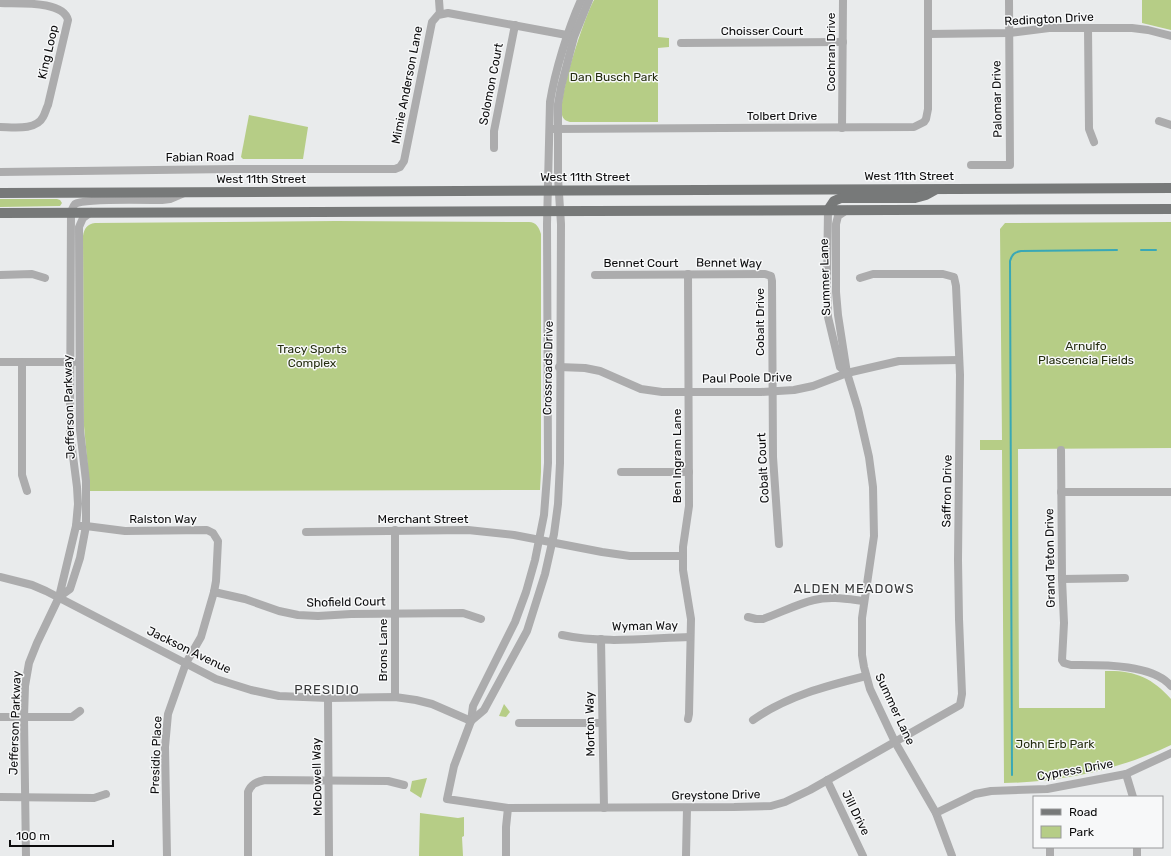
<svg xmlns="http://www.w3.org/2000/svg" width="1171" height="856" viewBox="0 0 1171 856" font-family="Rubik,sans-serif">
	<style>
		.green { fill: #b6cd86 }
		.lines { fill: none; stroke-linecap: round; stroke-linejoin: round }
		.stream { stroke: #39a8b6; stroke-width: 2 }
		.minor { stroke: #acacad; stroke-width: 8 }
		.major { stroke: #777979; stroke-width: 10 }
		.labels { text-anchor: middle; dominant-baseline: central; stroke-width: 3; stroke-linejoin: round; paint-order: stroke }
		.street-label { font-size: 12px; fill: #0c0c0d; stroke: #f7f8f9 }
		.park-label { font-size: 12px; fill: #242d0e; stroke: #f7f8f9 }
		.neighbourhood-label { font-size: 13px; letter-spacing: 1px; fill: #373839; stroke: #f7f8f9 }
	</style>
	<rect width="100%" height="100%" fill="#e9ebec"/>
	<g class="green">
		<path d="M594 0H658V37L669 38V47L658 48V122H570C566 121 563 119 562 115 558 97 584 18 594 0Z"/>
		<polygon points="1142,0 1171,0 1171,30 1142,23"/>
		<polygon points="249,115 308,127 303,159 243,159 241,157"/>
		<polygon points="0,199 57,199 60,200 62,203 60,206 0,207"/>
		<path d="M336 221 529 222C536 222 539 227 541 234V472L540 490 90 491 84 426 83 236C84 229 87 224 95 223Z"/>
		<path d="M1171 222V448L1018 449 1019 708H1105V671C1133 670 1152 677 1171 699V745C1118 770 1062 782 1004 783L1002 450H980V440H1002L1000 229 1005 223Z"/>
		<polygon points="504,704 510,712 506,717 499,716"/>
		<polygon points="427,778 421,798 410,791 412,781"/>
		<polygon points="420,813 458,818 464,817 464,836 462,837 463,856 419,856"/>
	</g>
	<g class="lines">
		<g class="stream">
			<polyline points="1141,250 1156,250"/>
			<path d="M1012 775 1010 261C1012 254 1015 252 1021 251L1117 250"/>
		</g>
		<g class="minor">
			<polyline points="439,0 440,14"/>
			<path d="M581 0C568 29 555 71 550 102L547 224 548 463 544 515 535 560 526 592 515 622 473 706 471 721 454 766 447 799 508 808 734 807 771 806 785 802 810 790 960 705 962 694 959 619 958 560 960 375 956 286 954 277 943 274H873L860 278"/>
			<path d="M0 3C18 4 63 0 68 20L48 105C46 109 45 114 43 117 36 131 12 127 0 127"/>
			<polyline points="1088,28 1089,129 1094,142"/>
			<polyline points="928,34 1009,33 1049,28 1132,28 1148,30 1171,36"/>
			<polyline points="681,43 843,42"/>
			<polyline points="1159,121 1171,125"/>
			<polyline points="842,128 843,0"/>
			<polyline points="552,129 914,127 924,122 926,119 928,109 928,0"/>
			<polyline points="494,148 494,131 515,25"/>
			<polyline points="971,165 1010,165 1009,0"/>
			<polyline points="0,172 233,169 395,169 400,167 404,161 432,22 438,15 448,13 572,36"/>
			<polyline points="828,210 827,285 828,317 840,367 847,373"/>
			<polyline points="847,210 838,216 836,224 836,292 838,315 847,373 858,409 869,457 873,487 874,536 862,618 862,655 864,667 870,689 895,742 936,813 952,856"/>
			<polyline points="688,274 689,506 683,547 683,570 691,619 689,714 688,719"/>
			<polyline points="0,275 32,274 45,278"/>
			<polyline points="595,275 765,274 771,276 772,281 773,457 779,544"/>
			<polyline points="0,362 74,362"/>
			<polyline points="22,362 22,475 27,491"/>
			<polyline points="559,367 585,368 600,371 641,389 662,392 761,392 794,390 813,386 847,373 899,361 959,360"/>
			<path d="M1061 450 1062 579 1064 623 1062 660 1064 663 1071 665C1098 665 1152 663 1171 686"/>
			<polyline points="621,472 689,472"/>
			<polyline points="1061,492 1171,492"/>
			<polyline points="76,526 86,526 125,531 207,530 213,533 218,541 216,581 214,592 201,637 186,663 168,714 165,747 167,856"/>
			<polyline points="395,530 395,697"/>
			<polyline points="306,532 468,530 514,535 602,552 630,556 683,556"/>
			<polyline points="0,577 32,585 46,591 216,679 251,690 279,696 328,698 395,697 416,700 432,704 471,721"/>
			<polyline points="1062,579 1125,578"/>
			<polyline points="214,592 245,599 279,611 298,615 318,616 351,614 463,613 481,619"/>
			<polyline points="59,597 70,589 80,558 86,526 86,481 80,430 79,227 83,218 91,212"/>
			<path d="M748 617 756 619H763C780 613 797 604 814 600 830 596 847 599 864 601"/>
			<path d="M562 635C603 644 649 638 690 637"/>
			<polyline points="601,639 604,808"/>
			<polyline points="328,698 329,856"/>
			<polyline points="0,717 72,717 80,711"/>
			<path d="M753 720C787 696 826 686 866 676"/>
			<polyline points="471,721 484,710 527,631 545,574 554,534 558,504 560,463 561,224 558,178 558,104 561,87 574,37 589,0"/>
			<polyline points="519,723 602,723"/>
			<polyline points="1126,774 1133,797"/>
			<polyline points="827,780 863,856"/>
			<polyline points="0,797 94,798 106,794"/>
			<polyline points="936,813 975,794 991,791 1047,789 1126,774 1171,753"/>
			<polyline points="1050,847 1050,856"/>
			<polyline points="1137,847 1137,856"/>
			<path d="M26 856 24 717 25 686 29 663 37 643 59 597 76 526 78 504 77 487 70 433 71 212C72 210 73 206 75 204 84 198 147 200 162 200L170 199 184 193"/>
			<path d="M248 856V792C251 784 256 782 265 780L388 781 404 785"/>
			<polyline points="506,856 506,827 508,808"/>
			<polyline points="686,856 687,808"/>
		</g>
		<g class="major">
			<polyline points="0,193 1171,188"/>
			<polyline points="828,210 834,201 841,198 915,198 926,195 935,190"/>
			<polyline points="0,213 1171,209"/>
		</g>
	</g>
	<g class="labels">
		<g class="street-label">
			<text transform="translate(1049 19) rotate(-3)">Redington Drive</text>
			<text x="762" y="31">Choisser Court</text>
			<text transform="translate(48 52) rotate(-77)">King Loop</text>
			<text transform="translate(831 52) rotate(-90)">Cochran Drive</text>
			<text transform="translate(491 84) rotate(-79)">Solomon Court</text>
			<text transform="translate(407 85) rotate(-79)">Mimie Anderson Lane</text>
			<text transform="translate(997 99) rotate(-91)">Palomar Drive</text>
			<text x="782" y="116">Tolbert Drive</text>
			<text transform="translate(200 157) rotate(-1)">Fabian Road</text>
			<text x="909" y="176">West 11th Street</text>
			<text x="585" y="177">West 11th Street</text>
			<text x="261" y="179">West 11th Street</text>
			<text x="641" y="263">Bennet Court</text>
			<text transform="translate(729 263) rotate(1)">Bennet Way</text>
			<text transform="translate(825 277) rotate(-92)">Summer Lane</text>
			<text transform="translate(760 322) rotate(-90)">Cobalt Drive</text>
			<text transform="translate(548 368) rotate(-89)">Crossroads Drive</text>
			<text transform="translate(747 378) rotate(-1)">Paul Poole Drive</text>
			<text transform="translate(69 407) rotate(-92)">Jefferson Parkway</text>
			<text transform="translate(677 456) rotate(-90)">Ben Ingram Lane</text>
			<text transform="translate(763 468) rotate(-93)">Cobalt Court</text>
			<text transform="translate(947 491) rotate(-89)">Saffron Drive</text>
			<text x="163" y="519">Ralston Way</text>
			<text x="423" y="519">Merchant Street</text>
			<text transform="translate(1050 558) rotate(-91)">Grand Teton Drive</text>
			<text transform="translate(346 602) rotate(-1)">Shofield Court</text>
			<text transform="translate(645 626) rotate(-1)">Wyman Way</text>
			<text transform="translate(189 650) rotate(26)">Jackson Avenue</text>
			<text transform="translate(383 650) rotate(-90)">Brons Lane</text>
			<text transform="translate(895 709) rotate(65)">Summer Lane</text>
			<text transform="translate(15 723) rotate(-88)">Jefferson Parkway</text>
			<text transform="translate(590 724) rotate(-91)">Morton Way</text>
			<text transform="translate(156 755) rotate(-88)">Presidio Place</text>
			<text transform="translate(1075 770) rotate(-10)">Cypress Drive</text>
			<text transform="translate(317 777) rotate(-91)">McDowell Way</text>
			<text transform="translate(716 795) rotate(-1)">Greystone Drive</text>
			<text transform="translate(856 813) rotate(64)">Jill Drive</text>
		</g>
		<g class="park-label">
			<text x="614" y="77">Dan Busch Park</text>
			<text x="1086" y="346">Arnulfo<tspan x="1086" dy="14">Plascencia Fields</tspan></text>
			<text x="312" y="349">Tracy Sports<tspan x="312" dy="14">Complex</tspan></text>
			<text x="1055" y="744">John Erb Park</text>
		</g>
		<g class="neighbourhood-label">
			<text x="854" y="588">ALDEN MEADOWS</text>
			<text x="327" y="689">PRESIDIO</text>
		</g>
	</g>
	<rect x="1033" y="796" width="130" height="52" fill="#f7f8f9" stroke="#999a9b"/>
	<rect x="1041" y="809" width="20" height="6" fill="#777979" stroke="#999a9b"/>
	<text x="1069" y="816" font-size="12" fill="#0c0c0d">Road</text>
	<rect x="1041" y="826" width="20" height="12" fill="#b6cd86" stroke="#999a9b"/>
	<text x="1069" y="836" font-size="12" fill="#0c0c0d">Park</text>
	<path d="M10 840v6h103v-6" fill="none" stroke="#0c0c0d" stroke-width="2"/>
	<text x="16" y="840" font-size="12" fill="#0c0c0d" stroke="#f7f8f9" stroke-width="3" paint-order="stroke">100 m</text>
</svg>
